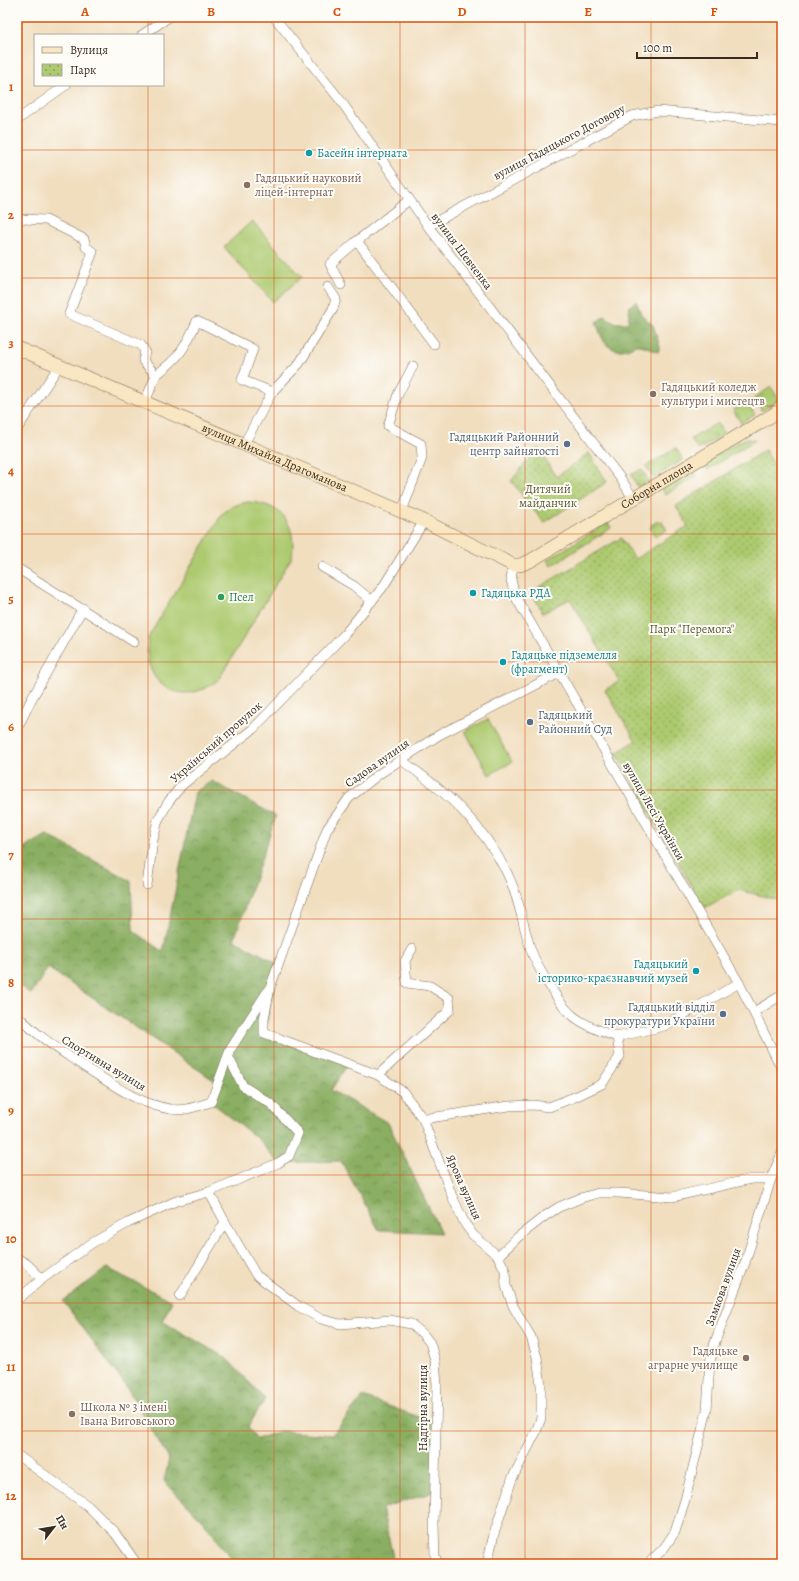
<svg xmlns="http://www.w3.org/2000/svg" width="799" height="1581" viewBox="0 0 799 1581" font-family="Alegreya,serif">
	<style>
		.grass { fill: url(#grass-tufts); stroke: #747a47 }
		.forest { fill: url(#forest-crowns); stroke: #626c40 }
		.park { fill: url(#park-dots); stroke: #747a47 }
		.garden { fill: #adca70; stroke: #747a47 }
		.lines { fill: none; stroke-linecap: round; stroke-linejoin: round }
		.street-casing { stroke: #7b6956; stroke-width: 10 }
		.secondary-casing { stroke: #7b6956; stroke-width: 14 }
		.street { stroke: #fff; stroke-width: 9 }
		.secondary { stroke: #f9e7c3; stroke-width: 13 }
		.grid { fill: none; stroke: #d7540e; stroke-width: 1; stroke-opacity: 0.55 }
		.culture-dot { fill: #0f9aa8; stroke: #fdfcf7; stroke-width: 1.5 }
		.education-dot { fill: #8d6e63; stroke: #fdfcf7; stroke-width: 1.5 }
		.service-dot { fill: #5c6f8a; stroke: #fdfcf7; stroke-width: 1.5 }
		.leisure-dot { fill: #2e9e5b; stroke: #fdfcf7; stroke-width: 1.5 }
		.labels { text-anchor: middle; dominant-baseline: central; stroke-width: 4; stroke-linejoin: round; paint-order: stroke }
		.street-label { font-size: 12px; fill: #3b2a1e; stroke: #fdfcf7 }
		.culture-label { font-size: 12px; fill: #0d838f; stroke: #fdfcf7; text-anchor: start }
		.education-label { font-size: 12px; fill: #785e54; stroke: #fdfcf7; text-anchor: start }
		.service-label { font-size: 12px; fill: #4e5e75; stroke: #fdfcf7; text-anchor: end }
		.park-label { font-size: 12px; fill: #5d5a37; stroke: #fdfcf7 }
		.leisure-label { font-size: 12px; fill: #27864d; stroke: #fdfcf7; text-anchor: start }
		.neatline { fill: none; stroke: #d7540e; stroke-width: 1.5 }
		.grid-label { font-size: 13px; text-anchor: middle; font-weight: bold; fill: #d7540e }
	</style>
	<defs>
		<pattern id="grass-tufts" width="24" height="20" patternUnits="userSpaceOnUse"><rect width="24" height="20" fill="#adca70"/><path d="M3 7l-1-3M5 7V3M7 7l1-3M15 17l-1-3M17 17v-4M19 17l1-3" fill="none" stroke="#8ea45b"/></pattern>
		<pattern id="forest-crowns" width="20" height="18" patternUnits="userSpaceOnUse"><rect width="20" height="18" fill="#8aae62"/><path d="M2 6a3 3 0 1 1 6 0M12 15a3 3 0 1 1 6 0" fill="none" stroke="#728e50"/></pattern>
		<pattern id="park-dots" width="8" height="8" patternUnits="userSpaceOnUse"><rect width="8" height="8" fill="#adca70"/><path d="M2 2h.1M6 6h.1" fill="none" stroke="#8ea45b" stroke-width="1.8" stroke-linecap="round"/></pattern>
	</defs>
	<rect width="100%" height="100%" fill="#fdfcf7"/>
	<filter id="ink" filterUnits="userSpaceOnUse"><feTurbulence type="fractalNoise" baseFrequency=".025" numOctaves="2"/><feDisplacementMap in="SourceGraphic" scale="8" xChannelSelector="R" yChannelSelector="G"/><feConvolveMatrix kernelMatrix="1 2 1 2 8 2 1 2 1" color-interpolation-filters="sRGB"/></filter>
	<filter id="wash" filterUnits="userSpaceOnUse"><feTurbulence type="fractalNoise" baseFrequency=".012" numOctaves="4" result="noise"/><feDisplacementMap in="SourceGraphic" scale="16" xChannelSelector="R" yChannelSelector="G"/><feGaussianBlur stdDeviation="0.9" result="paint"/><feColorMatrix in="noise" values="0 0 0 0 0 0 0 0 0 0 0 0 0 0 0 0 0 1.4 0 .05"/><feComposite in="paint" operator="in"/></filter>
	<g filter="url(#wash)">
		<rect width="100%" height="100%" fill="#f1debf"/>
		<g class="grass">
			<polygon points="771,387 779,400 762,411 754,398"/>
			<polygon points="747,402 755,415 741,423 733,410"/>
			<polygon points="717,423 724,434 698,450 691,439"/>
			<polygon points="746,439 755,440 707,470 705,465 706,462 740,441"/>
			<polygon points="676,448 683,460 653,478 646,466"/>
			<polygon points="642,469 649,481 638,487 631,475"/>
			<polygon points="690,470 694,472 697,476 665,495 661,488"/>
			<polygon points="658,521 659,523 661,521 667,530 655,537 650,528 652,527 651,525"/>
			<polygon points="608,522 611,528 551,566 547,560"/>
		</g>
		<g class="forest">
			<path d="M636 301 641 314 653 325 660 347 658 352C652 350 643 344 637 345 632 346 627 350 622 350 604 351 601 335 596 322L605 316 616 323H628L630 306Z"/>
			<polygon points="212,781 276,816 234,940 279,964 264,1033 348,1064 331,1090 388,1123 441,1233 379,1230 341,1161 278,1163 257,1138 211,1102 218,1083 48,968 31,994 17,984 17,852 47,835 131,881 133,930 163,952 195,792"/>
			<polygon points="107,1268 172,1301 162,1321 226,1358 265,1399 248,1427 257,1439 281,1431 332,1435 363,1397 436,1423 434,1492 382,1508 393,1557 385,1564 235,1564 204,1522 164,1481 169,1459 126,1386 63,1301"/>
		</g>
		<g class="park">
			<polygon points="538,448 556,477 589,453 607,482 544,523 511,481"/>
			<polygon points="765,450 776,468 782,464 782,901 739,890 704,908 616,753 636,741 605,690 619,681 570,599 543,613 531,592 621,538 635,559 688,526 676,506"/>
		</g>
		<g class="garden">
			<polygon points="252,221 302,277 273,302 224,247"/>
			<path d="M247 502C281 503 297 523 292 557L219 679C182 711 138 684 149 636L222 514 233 506Z"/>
			<polygon points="488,719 512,762 489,775 465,731"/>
		</g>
	</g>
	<g filter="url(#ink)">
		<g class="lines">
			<g class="street-casing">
				<g id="street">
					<polyline points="274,17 341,101 428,226 621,479 633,498"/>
					<polyline points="142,35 169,17"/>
					<polyline points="17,120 66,85"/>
					<polyline points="409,200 357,241 434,344"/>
					<polyline points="17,217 21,219 46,220 84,239 86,247 93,252 69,314 141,345 145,351 143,361 156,375 145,402"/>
					<polyline points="428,226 632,116 658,111 782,122"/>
					<polyline points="341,285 330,264 357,241"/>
					<path d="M156 375C180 357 185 348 197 321L253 349 242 380 272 392 244 444"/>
					<polyline points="272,392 299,364 333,309 336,299 328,287"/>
					<polyline points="17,429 59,366"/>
					<polyline points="402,511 422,458 421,444 388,426 398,394 413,366"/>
					<polyline points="513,565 511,580 515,596 739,983 782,1069"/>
					<polyline points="322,567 354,586 372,601"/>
					<polyline points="17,568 134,642"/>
					<polyline points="17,729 31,700 83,608"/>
					<path d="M401 760C445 791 481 822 506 871 519 896 522 923 531 950 536 965 559 1004 571 1014 583 1025 602 1032 617 1037"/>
					<polyline points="147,885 153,840 158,820 169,801 182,785 253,729 344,635 383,587 424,521"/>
					<polyline points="754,1012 782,995"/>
					<path d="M17 1015C38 1037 63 1052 88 1069 113 1085 139 1104 170 1109 183 1112 198 1106 211 1102L230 1050 267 992"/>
					<polyline points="617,1037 664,1026 739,983"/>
					<polyline points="378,1075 450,1010 449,998 430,986 407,983 405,961 412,949"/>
					<polyline points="423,1119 509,1106 533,1105 549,1107 577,1096 602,1084 620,1056 617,1037"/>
					<polyline points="225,1222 256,1275 298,1306 321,1319 340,1324 390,1320 411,1324 423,1334 430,1343 435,1360 437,1385 434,1525 435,1556 438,1564"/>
					<polyline points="498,1256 518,1237 545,1216 559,1207 581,1198 598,1193 619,1193 672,1197 751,1179 771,1179"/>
					<polyline points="17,1258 27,1264 42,1279"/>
					<polyline points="180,1296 225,1222 209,1192"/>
					<polyline points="17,1300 42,1279 92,1243 128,1223 176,1201 209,1192 278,1163 289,1156 298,1133 271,1104 243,1086 228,1056"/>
					<polyline points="17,1455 88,1506 115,1533 137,1564"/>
					<polyline points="487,1564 494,1534 512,1479 536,1432 541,1418 541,1385 537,1357 531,1337 513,1306 506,1286 505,1270 498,1256 473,1235 465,1224 452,1196 423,1119 403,1092 378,1075 264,1033 264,1019 270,988 327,829 349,798 379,774 439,735 559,673"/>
					<polyline points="648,1564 664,1548 675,1532 685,1500 707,1410 710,1362 715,1342 745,1263 771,1179 782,1153"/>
				</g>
			</g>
			<g class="secondary-casing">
				<g id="secondary">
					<path id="s1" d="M17 348 424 521 513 565H520L530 561 776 413 782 406"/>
				</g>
			</g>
			<use href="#street" class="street"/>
			<use href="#secondary" class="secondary"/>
		</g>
	</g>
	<path class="grid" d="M148 17V35M274 17V1564M400 17V1564M525 17V1564M651 17V1564M148 85V1564M17 150H782M17 278H782M17 406H782M17 534H782M17 662H782M17 790H782M17 919H782M17 1047H782M17 1175H782M17 1303H782M17 1431H782"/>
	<g class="culture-dot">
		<circle cx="309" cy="153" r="4"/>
		<circle cx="473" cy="593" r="4"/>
		<circle cx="503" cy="662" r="4"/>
		<circle cx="696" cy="971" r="4"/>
	</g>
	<g class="education-dot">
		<circle cx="247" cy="185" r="4"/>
		<circle cx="653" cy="394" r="4"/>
		<circle cx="746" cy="1358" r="4"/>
		<circle cx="72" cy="1414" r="4"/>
	</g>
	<g class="service-dot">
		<circle cx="567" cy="444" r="4"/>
		<circle cx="530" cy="722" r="4"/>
		<circle cx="723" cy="1014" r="4"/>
	</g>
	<circle class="leisure-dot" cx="221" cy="597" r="4"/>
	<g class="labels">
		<g class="street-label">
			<text transform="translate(559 142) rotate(-28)">вулиця Гадяцького Договору</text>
			<text transform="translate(462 251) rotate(53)">вулиця Шевченка</text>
			<text stroke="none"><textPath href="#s1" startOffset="280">вулиця Михайла Драгоманова</textPath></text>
			<text stroke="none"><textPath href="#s1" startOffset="707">Соборна площа</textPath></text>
			<text transform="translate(216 742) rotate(-41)">Український провулок</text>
			<text transform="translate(377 763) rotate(-35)">Садова вулиця</text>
			<text transform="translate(654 811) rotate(60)">вулиця Лесі Українки</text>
			<text transform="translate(104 1063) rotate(31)">Спортивна вулиця</text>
			<text transform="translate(464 1187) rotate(66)">Ярова вулиця</text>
			<text transform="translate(723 1287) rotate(-70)">Замкова вулиця</text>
			<text transform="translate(423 1408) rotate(-90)">Надгірна вулиця</text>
		</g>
		<g class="culture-label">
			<text x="317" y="153">Басейн інтерната</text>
			<text x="481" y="593">Гадяцька РДА</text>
			<text x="511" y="655">Гадяцьке підземелля<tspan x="511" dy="14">(фрагмент)</tspan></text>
			<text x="688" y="964" text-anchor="end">Гадяцький<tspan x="688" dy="14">історико-краєзнавчий музей</tspan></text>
		</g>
		<g class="education-label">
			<text x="255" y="178">Гадяцький науковий<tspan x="255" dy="14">ліцей-інтернат</tspan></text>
			<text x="661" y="387">Гадяцький коледж<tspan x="661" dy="14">культури і мистецтв</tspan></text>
			<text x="738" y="1351" text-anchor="end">Гадяцьке<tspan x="738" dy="14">аграрне училище</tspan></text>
			<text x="80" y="1407">Школа № 3 імені<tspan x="80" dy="14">Івана Виговського</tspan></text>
		</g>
		<g class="service-label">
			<text x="559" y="437">Гадяцький Районний<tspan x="559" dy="14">центр зайнятості</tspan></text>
			<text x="538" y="715" text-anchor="start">Гадяцький<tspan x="538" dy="14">Районний Суд</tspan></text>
			<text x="715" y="1007">Гадяцький відділ<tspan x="715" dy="14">прокуратури України</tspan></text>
		</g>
		<g class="park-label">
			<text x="548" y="489">Дитячий<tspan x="548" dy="14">майданчик</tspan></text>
			<text x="692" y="629">Парк "Перемога"</text>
		</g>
		<g class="leisure-label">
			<text x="229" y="597">Псел</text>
		</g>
	</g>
	<rect width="799" height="1581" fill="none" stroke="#fdfcf7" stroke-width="44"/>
	<rect x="34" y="34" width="130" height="52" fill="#fdfcf7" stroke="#afa8a0"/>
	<rect x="42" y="47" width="20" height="6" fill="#f9e7c3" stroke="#afa8a0"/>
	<text x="70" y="54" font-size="12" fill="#3b2a1e">Вулиця</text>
	<rect x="42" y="64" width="20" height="12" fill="url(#park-dots)" stroke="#afa8a0"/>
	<text x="70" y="74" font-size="12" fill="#3b2a1e">Парк</text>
	<g transform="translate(54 1527) rotate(59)" stroke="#fdfcf7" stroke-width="3" paint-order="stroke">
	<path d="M0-3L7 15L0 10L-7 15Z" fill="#3b2a1e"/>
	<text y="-6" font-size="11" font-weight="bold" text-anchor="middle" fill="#3b2a1e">Пн</text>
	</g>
	<path d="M637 52v6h120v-6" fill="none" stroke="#3b2a1e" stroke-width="2"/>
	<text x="643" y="52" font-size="12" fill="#3b2a1e" stroke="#fdfcf7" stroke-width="3" paint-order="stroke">100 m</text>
	<rect x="22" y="22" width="755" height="1537" class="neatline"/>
	<g class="grid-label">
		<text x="85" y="16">A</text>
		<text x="211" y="16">B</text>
		<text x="337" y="16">C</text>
		<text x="462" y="16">D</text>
		<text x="588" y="16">E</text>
		<text x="714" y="16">F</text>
		<text x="11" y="91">1</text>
		<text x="11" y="219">2</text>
		<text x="11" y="347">3</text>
		<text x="11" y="475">4</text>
		<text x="11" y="603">5</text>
		<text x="11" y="731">6</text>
		<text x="11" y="859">7</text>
		<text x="11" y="987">8</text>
		<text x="11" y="1115">9</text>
		<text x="11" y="1243">10</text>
		<text x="11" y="1371">11</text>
		<text x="11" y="1500">12</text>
	</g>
</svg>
